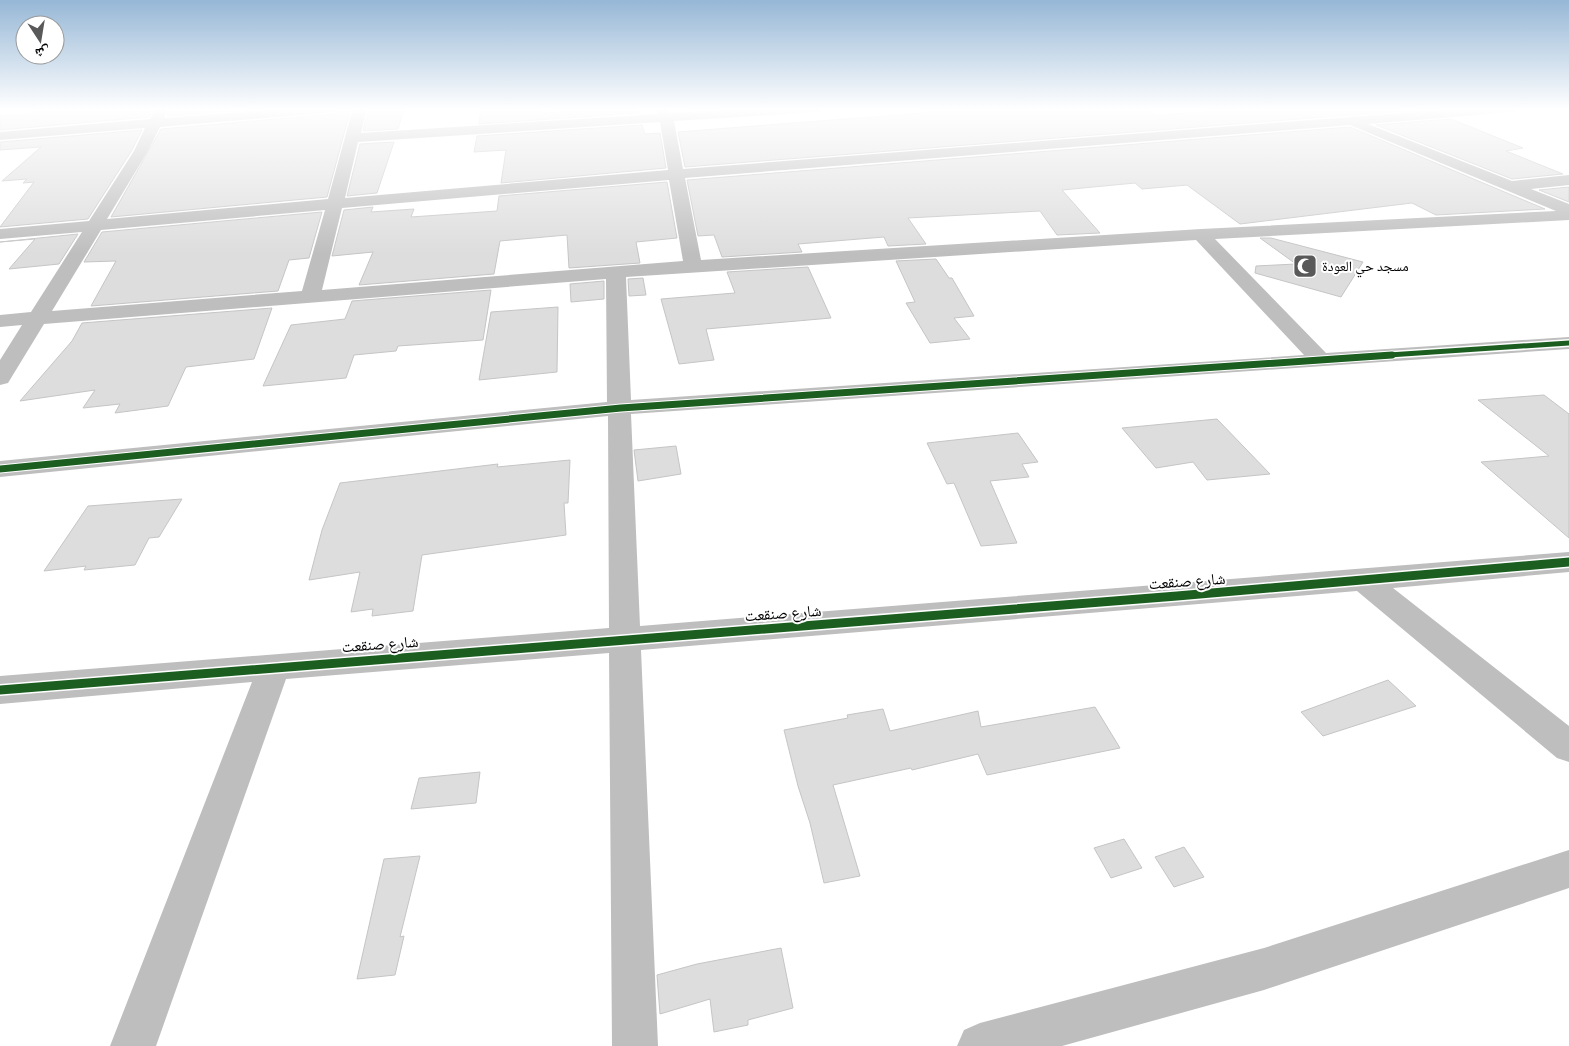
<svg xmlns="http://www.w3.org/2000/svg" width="1569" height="1046" viewBox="0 0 1569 1046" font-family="Cabin,'Noto Naskh Arabic',sans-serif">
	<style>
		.building { fill: #ddd; stroke: #c5c5c5 }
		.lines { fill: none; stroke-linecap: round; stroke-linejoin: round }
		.minor { fill: #bebebe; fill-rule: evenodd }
		.cycleway-far2-casing { stroke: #fff; stroke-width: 8 }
		.cycleway-far1-casing { stroke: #fff; stroke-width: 9 }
		.cycleway-casing { stroke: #fff; stroke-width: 12 }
		.cycleway-far2 { stroke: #1b5e20; stroke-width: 5 }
		.cycleway-far1 { stroke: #1b5e20; stroke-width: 7 }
		.cycleway { stroke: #1b5e20; stroke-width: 9 }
		.labels { text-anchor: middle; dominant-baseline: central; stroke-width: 4; stroke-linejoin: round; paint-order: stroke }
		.far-poi-label { font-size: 14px; fill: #000; stroke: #fff; text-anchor: start }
		.street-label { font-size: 16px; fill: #000; stroke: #fff }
	</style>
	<rect width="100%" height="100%" fill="#fff"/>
	<g class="building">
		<polygon points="42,108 154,108 149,117 0,130 0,116 34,114"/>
		<polygon points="170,108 269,108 167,116"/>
		<polygon points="343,108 351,108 327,197 111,217 161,129 334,114"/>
		<polygon points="481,108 539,108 539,113 637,108 639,113 479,124"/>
		<polygon points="955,108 1142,108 1155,115 1275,108 1427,109 685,167 678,132 921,113"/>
		<polygon points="404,109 398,129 363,131 368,111"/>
		<polygon points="1451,119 1523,148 1506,151 1563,174 1512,179 1376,125"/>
		<polygon points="642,125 645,134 660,133 666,168 501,183 506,150 474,152 477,136"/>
		<polygon points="1350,127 1545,209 1436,215 1412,203 1240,224 1187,185 1142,189 1135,183 1062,190 1100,233 1057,235 1040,211 908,218 926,244 888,246 884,237 798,244 802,252 722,257 714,235 698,236 687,180"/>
		<polygon points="142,130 132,150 88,219 0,227 34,182 23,183 27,179 2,181 41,147 0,150 0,142"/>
		<polygon points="394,142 377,193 347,196 360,144"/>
		<polygon points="667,182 677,238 636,242 640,263 569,268 567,235 500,241 494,274 359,285 373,252 332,256 344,210 373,207 371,212 414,209 411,217 497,211 499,196"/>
		<polygon points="1569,187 1569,202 1539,190"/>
		<polygon points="322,212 309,258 289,260 278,291 91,306 116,261 84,262 102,232"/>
		<polygon points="78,234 59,264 9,269 35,239 0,242"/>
		<polygon points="1260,238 1271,238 1363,262 1341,297 1255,273 1256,266 1296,264"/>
		<polygon points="936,259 949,278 952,278 974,316 954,318 970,339 930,343 906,303 915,302 896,261"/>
		<polygon points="808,267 831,318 706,329 714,360 679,364 661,299 735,293 727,272"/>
		<polygon points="643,278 646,295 629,296 628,279"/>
		<polygon points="604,281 604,299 571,302 570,284"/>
		<polygon points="491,290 483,340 398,346 396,351 354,355 346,378 263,386 291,325 345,319 352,301"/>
		<polygon points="558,307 557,372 479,380 491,312"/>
		<polygon points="272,308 254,359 186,367 168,406 115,413 120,404 83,408 95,390 20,401 72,341 82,323"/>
		<polygon points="1544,395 1569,414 1569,538 1481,462 1549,456 1478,400"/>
		<polygon points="1217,419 1270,474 1207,480 1193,462 1156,468 1122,428"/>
		<polygon points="1018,433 1038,462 1022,464 1029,477 990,481 1017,543 981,546 954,483 947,484 927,443"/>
		<polygon points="676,446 681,474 638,481 634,450"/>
		<polygon points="570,460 568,503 564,503 566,535 422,555 413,611 372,616 373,609 351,612 360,572 309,580 322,530 340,483 498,464 497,467"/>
		<polygon points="182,499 159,537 149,538 135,565 84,570 86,566 44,571 88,506"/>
		<polygon points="1388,680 1416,706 1323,736 1301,712"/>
		<polygon points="1095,707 1120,748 987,775 978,754 912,770 911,768 833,785 860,876 824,883 810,823 798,786 784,730 848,718 847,715 883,709 890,731 978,711 981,727"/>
		<polygon points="480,772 476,803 411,809 419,778"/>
		<polygon points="1124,839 1142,868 1111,878 1094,848"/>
		<polygon points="1184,847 1204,877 1174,887 1155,857"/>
		<polygon points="420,856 400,937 404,936 395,975 357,979 384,859"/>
		<polygon points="781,948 793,1008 748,1020 748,1025 714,1032 710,999 660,1014 657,975 697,964"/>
	</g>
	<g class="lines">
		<g class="minor">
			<path d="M156 108H168L164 118 289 108H341L334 112 160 127 148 151 107 219 328 199 353 108H367L361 133 658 114 655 108H669L671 113 759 108H825L818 112 674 121 683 169 1464 108H1519L1512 112 1368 124 1512 181 1569 175V185L1531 189 1569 204V220L1215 239 1326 353 1569 337V349L631 414 640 626 1569 552V572L1393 588 1569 726V762L1557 758 1357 591 641 650 658 1046H612L609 653 286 679 156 1046H110L252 682 0 704V676L609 628 608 416 0 477V461L607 402 606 279 44 324 8 383 0 385V360L22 325 0 327V315L31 312 82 232 0 239V229L89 221 134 151 145 128 0 140V132L150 119ZM660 122 668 170 345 198 358 142ZM1350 125 1556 211 1201 229 701 260 685 178ZM669 180 683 261 322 290 342 208ZM325 210 302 291 52 311 101 230ZM1196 240 1304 355 631 400 626 277Z"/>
			<polygon points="1569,850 1569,888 1264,990 1062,1046 957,1046 964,1030 980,1023 1264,948"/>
		</g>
		<g class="cycleway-far2-casing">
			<polyline id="cycleway-far2" points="1374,356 1569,343"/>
		</g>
		<g class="cycleway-far1-casing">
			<polyline id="cycleway-far1" points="0,469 621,408 1392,355"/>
		</g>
		<g class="cycleway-casing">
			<polyline id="cycleway" points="0,690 1177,596 1569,562"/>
		</g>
		<use href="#cycleway-far2" class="cycleway-far2"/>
		<use href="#cycleway-far1" class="cycleway-far1"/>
		<use href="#cycleway" class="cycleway"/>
	</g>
	<linearGradient id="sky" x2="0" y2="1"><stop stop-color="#96b7d6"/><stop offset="0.43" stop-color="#fff"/><stop offset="1" stop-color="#fff" stop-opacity="0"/></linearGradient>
	<rect width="1569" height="254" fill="url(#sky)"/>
	<defs>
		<g id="mosque-square" transform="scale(1.25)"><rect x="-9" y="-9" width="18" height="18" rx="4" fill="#595959" stroke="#fff"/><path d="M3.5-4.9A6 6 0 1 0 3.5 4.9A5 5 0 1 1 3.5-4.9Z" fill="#fff"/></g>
	</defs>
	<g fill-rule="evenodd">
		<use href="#mosque-square" x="1305" y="266"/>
	</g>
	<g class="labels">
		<g class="far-poi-label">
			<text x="1322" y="266">مسجد حي العودة</text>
		</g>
		<g class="street-label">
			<text transform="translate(1187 581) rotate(-4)">شارع صنقعت</text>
			<text transform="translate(783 613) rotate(-4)">شارع صنقعت</text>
			<text transform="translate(380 644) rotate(-4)">شارع صنقعت</text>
		</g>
	</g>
	<g transform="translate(40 40) rotate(168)"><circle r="24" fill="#ffffff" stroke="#999999"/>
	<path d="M0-4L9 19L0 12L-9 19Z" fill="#595959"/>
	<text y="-8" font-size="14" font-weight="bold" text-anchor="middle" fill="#000000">ش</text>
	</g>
</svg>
